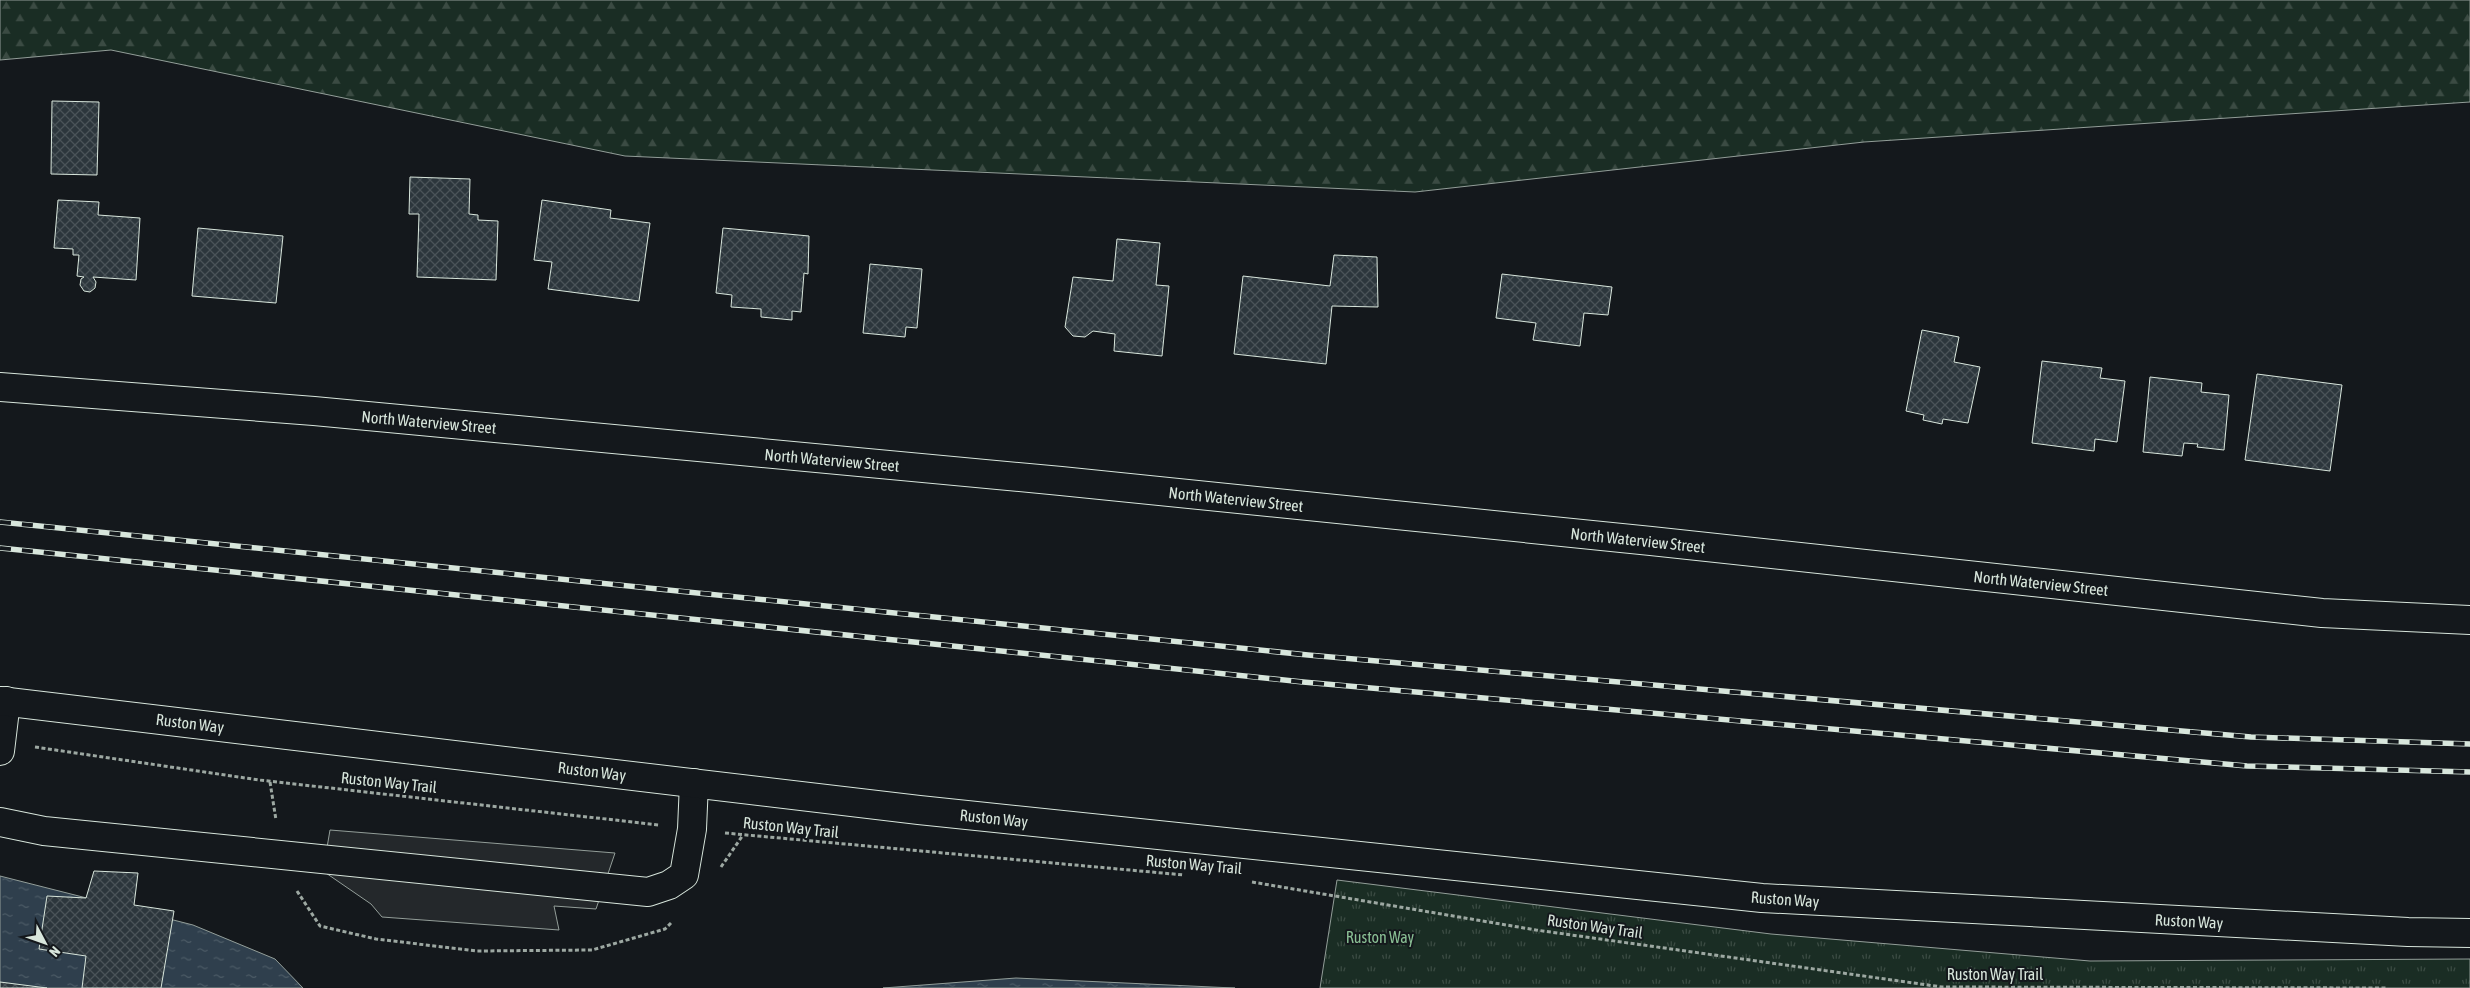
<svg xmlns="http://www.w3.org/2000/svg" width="2470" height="988" viewBox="0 0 2470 988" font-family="'Asap Condensed',sans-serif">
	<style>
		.forest { fill: url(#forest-firs); stroke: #939e99 }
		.park { fill: url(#park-tufts); stroke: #939e99 }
		.parking { fill: #24282b; stroke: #939e99 }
		.water { fill: url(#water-ripples); stroke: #939e99 }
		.building { fill: url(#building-cross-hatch); stroke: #d8e6dc }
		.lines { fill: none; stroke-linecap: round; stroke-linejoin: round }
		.minor-casing { stroke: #d8e6dc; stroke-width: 30 }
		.major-casing { stroke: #d8e6dc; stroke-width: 30 }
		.path { stroke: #9da8a2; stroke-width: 3; stroke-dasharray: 4 2.5; stroke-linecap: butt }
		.minor { stroke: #14181c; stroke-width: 28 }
		.major { stroke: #14181c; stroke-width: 28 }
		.rail-casing { stroke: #d8e6dc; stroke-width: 5.5 }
		.rail { stroke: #14181c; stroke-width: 4; stroke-dasharray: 11; stroke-linecap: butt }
		.labels { text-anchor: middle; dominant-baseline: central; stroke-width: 4; stroke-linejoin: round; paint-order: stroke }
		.street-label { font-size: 16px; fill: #d8e6dc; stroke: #14181c }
		.park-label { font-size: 16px; fill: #8ac095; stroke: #14181c }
	</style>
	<defs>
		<pattern id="forest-firs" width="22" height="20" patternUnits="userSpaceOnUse" patternTransform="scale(1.25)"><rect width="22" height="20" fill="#1a2d24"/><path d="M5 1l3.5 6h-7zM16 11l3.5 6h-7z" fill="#3b4b43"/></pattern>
		<pattern id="park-tufts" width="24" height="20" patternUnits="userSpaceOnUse" patternTransform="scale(1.25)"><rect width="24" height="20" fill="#1a2d24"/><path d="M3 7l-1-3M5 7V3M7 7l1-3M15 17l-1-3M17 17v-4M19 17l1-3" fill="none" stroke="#3b4b43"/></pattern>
		<pattern id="water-ripples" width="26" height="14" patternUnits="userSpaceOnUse" patternTransform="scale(1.25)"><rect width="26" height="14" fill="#2f3f4d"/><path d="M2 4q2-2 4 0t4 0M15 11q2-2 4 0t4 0" fill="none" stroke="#4c5b66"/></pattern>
		<pattern id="building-cross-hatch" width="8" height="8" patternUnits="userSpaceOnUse" patternTransform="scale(1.25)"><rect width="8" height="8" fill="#2c363c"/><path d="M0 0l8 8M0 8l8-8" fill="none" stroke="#4a5358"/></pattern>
	</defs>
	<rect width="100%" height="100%" fill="#14181c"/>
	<polygon class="forest" points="0,0 2470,0 2470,102 1864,142 1415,192 625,156 111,50 0,60"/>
	<polygon class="park" points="1337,880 1771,934 2090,961 2470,959 2470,988 1320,988"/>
	<polygon class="parking" points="330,830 615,853 596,909 554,906 559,930 382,917 371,904 323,871"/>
	<g class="water">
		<polygon points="0,876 193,925 275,959 303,988 0,988"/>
		<polygon points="1016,978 1234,988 1235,988 883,988"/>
	</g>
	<g class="building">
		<polygon points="52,101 99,102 97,175 51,174"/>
		<polygon points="410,177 470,179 469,214 478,215 478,220 498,221 496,280 417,277 419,214 409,214"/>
		<polygon points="58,200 99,202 98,215 140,218 136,280 93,277 96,282 95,288 90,292 84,291 80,285 81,279 84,277 77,276 79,255 73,255 73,249 54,248"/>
		<polygon points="542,200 611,210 610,218 650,223 639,301 548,289 552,262 534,260"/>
		<polygon points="198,228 283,236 276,303 192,296"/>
		<polygon points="723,228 809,236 808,274 804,273 801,312 792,311 792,320 761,317 761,309 731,307 732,295 716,293"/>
		<polygon points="1117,239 1160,243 1156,285 1169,286 1162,356 1114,351 1115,334 1093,331 1085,337 1073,336 1065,327 1073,277 1113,281"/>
		<polygon points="1334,255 1377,257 1378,307 1332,306 1326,364 1234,354 1243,276 1330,286"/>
		<polygon points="870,264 922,269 917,328 906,327 905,337 863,333"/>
		<polygon points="1502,274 1612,287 1608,315 1584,313 1580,346 1533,340 1536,323 1496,318"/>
		<polygon points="1922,330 1959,337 1954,362 1980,367 1968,423 1943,419 1942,424 1923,420 1924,415 1906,411"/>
		<polygon points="2042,361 2102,368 2100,378 2125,381 2117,442 2095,439 2094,451 2032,443"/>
		<polygon points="2257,374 2342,385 2330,471 2245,460"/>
		<polygon points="2150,377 2202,383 2201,392 2229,395 2224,450 2197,447 2198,444 2184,443 2182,456 2143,452"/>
		<polygon points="94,871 138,873 134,905 174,911 161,988 82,988 86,956 39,949 47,896 86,898"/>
		<polygon points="0,982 47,988 0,988"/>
	</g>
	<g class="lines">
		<g class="minor-casing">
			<g id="minor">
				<polyline points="0,387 314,411 1061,481 1651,541 2322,613 2470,620"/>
				<polyline points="0,751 6,701"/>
				<polyline points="0,822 44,831 648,892 669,885 684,875 692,829 694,783"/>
			</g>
		</g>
		<g class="major-casing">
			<polyline id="major" points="0,701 919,810 1762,898 2408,932 2470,933"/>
		</g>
		<g class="path">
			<polyline points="35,747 259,780 659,825"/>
			<polyline points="270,782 276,820"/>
			<polyline points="725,833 1184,875"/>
			<polyline points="721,867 743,835"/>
			<polyline points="1252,882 1536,930 1942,987 2386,988"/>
			<polyline points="297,891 320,926 376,939 477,951 592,950 665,929 672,922"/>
		</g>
		<use href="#minor" class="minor"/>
		<use href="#major" class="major"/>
		<g class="rail-casing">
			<g id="rail">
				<polyline points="0,522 1308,655 2251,737 2470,744"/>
				<polyline points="0,548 1303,682 2247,766 2470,772"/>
			</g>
		</g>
		<use href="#rail" class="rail"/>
	</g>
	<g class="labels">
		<g class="street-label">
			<text transform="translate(429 422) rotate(5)">North Waterview Street</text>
			<text transform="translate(832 460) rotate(5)">North Waterview Street</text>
			<text transform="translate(1236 499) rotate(6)">North Waterview Street</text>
			<text transform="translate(1638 540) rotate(6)">North Waterview Street</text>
			<text transform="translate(2041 583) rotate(6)">North Waterview Street</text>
			<text transform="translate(190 723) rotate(7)">Ruston Way</text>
			<text transform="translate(592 771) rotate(7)">Ruston Way</text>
			<text transform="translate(389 782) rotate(6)">Ruston Way Trail</text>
			<text transform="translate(994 818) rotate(6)">Ruston Way</text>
			<text transform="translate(791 827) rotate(6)">Ruston Way Trail</text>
			<text transform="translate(1194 864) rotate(5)">Ruston Way Trail</text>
			<text transform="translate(1785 899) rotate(4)">Ruston Way</text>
			<text transform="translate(2189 921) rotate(3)">Ruston Way</text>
			<text transform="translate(1595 926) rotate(8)">Ruston Way Trail</text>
			<text x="1995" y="974">Ruston Way Trail</text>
		</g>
		<g class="park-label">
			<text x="1380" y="937">Ruston Way</text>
		</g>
	</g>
	<g transform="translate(45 943) rotate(131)" stroke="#14181c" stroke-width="4" paint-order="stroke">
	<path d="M0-4L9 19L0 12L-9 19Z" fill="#d8e6dc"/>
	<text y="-8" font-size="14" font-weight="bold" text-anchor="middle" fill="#d8e6dc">N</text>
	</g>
</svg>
